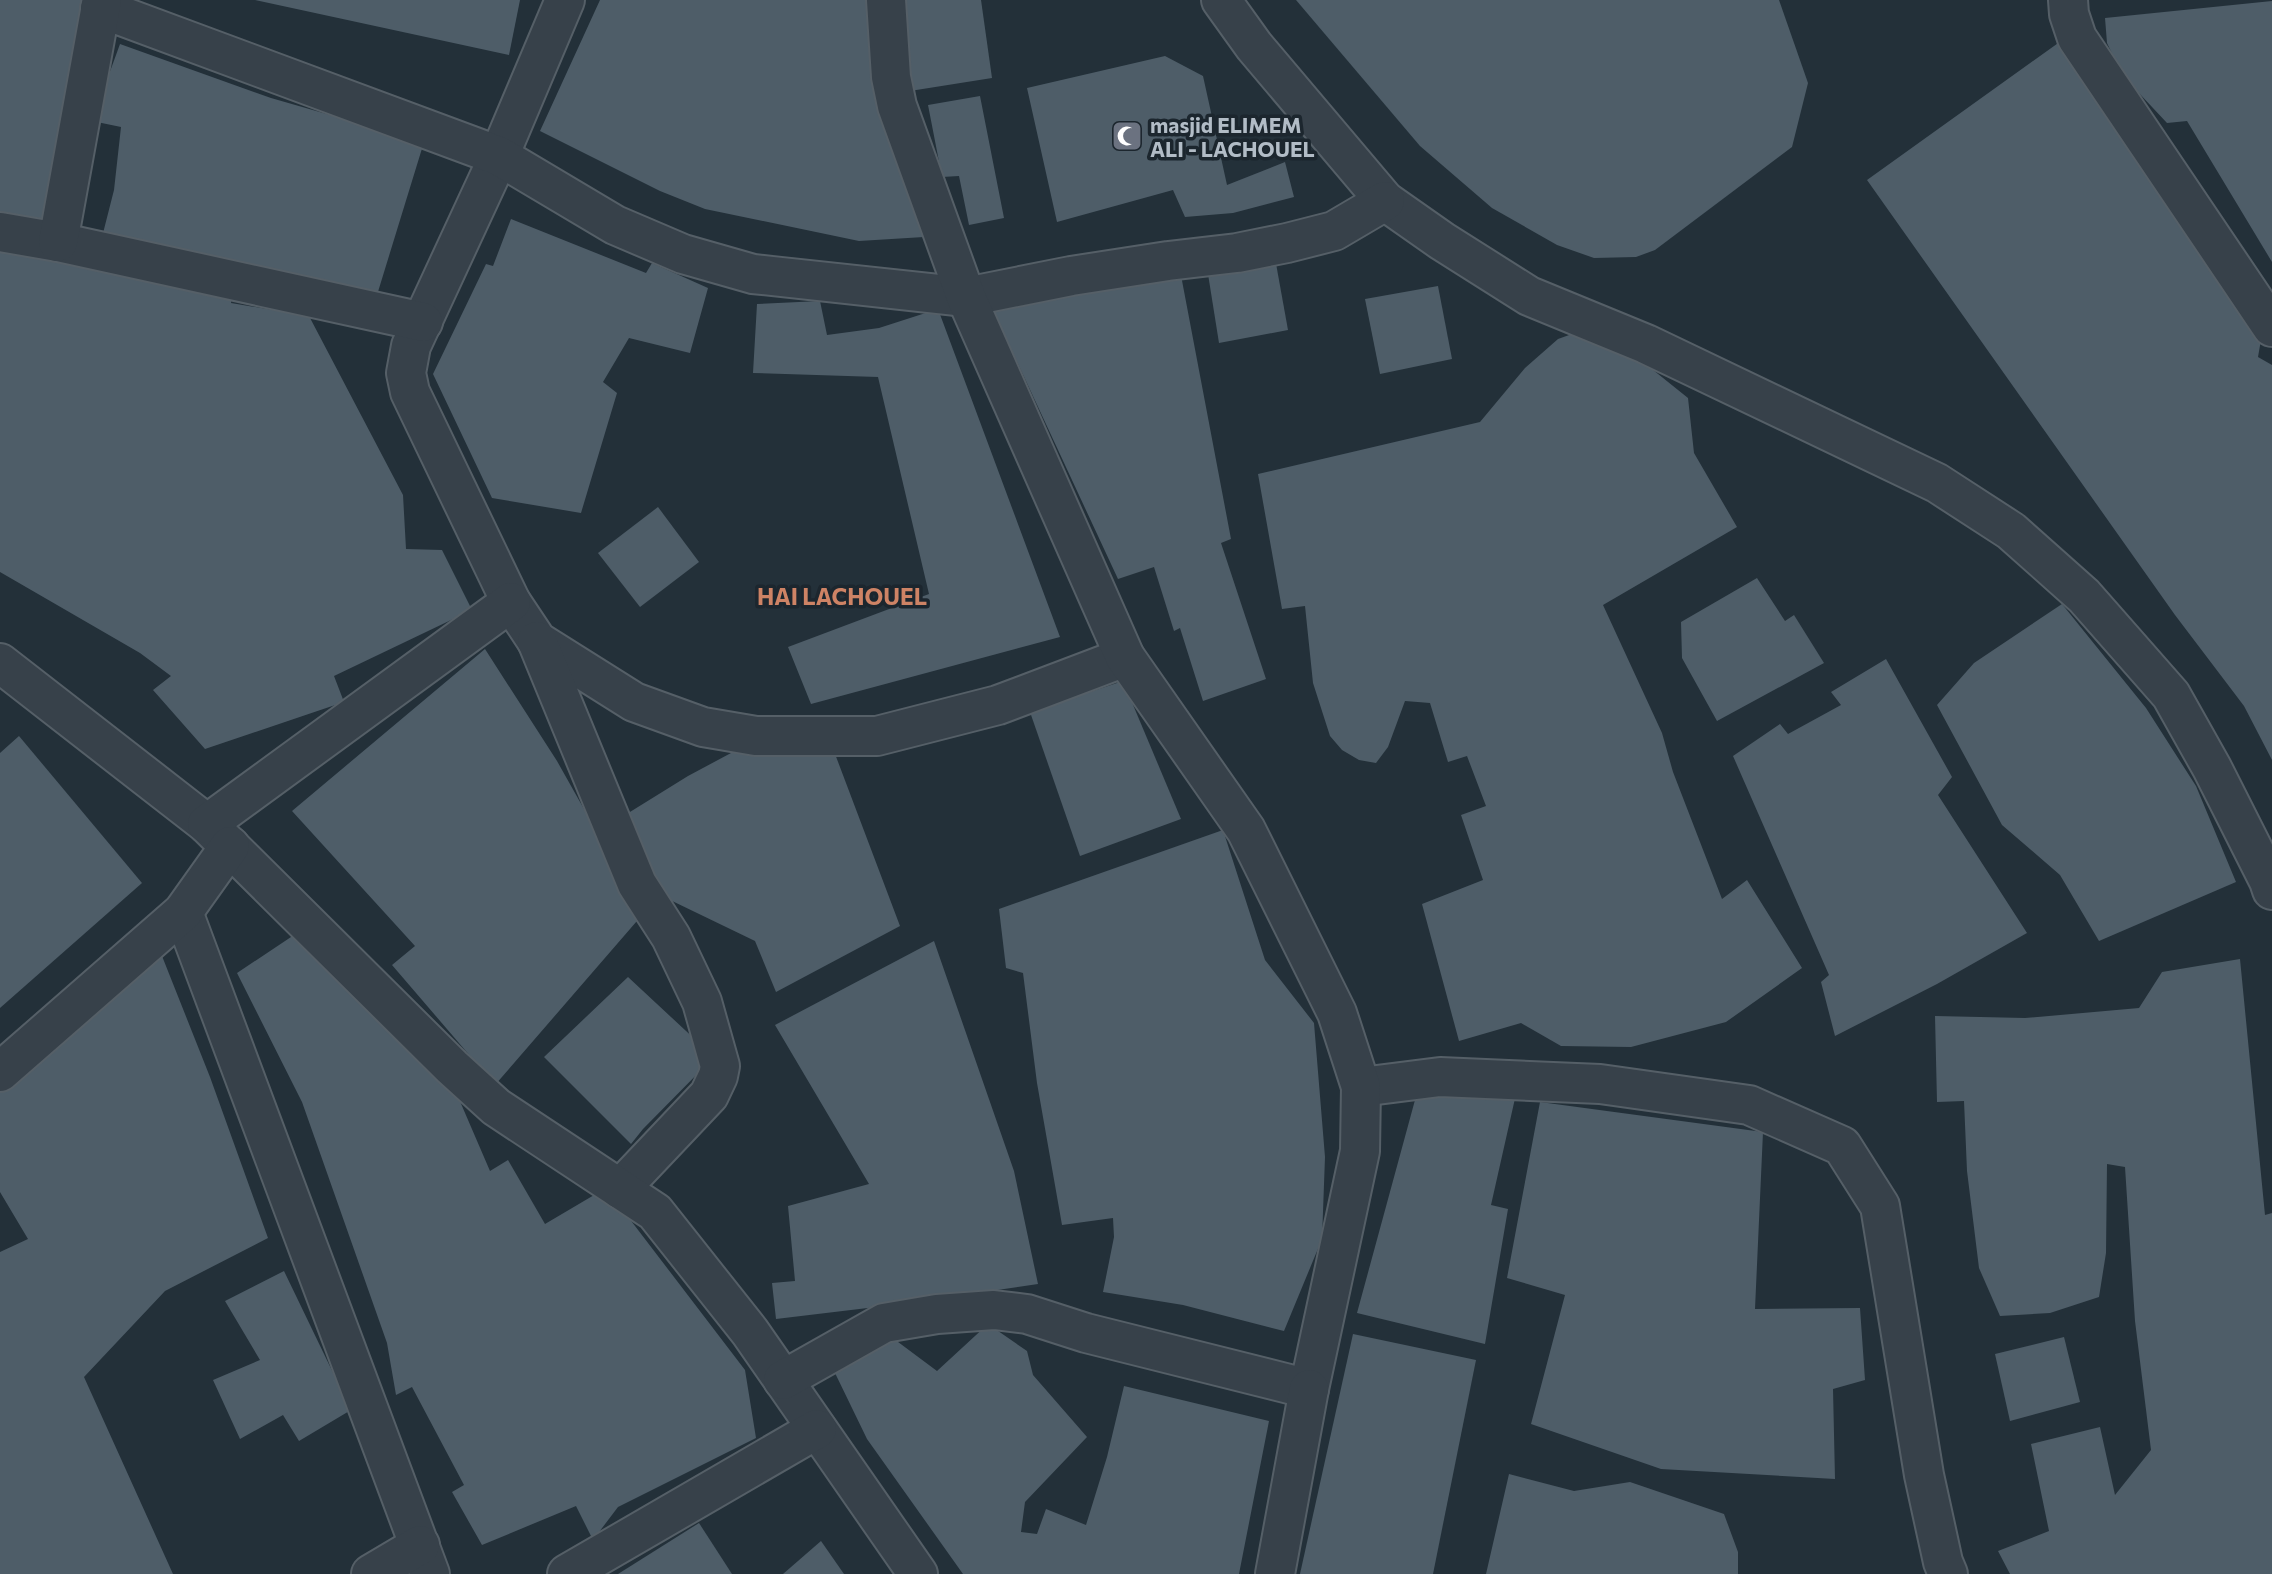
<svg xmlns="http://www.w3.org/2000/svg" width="2272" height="1574" viewBox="0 0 2272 1574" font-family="Commissioner,sans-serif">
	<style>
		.building { fill: #4e5d68 }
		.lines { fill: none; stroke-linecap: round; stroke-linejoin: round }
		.street-casing { stroke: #555f67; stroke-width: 42 }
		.street { stroke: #37414a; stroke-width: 38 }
		.labels { text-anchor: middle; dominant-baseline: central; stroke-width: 7; stroke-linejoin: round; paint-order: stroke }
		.poi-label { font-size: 21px; font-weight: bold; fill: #b2bcc6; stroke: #1c262e; text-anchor: start }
		.neighbourhood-label { font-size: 23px; font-weight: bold; fill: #ce8365; stroke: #1c262e }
	</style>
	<rect width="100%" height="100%" fill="#233039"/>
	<g class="building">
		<polygon points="0,0 84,0 52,220 0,212"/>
		<polygon points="255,0 520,0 509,55"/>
		<polygon points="600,0 872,0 872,74 924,237 859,241 705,209 660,191 540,131"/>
		<polygon points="893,0 981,0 992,78 910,91"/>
		<polygon points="1296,0 1779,0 1808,83 1792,147 1655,250 1636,257 1594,258 1557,245 1492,208 1420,146"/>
		<polygon points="2272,1 2272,262 2187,121 2167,123 2123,76 2107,43 2105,18"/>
		<polygon points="2061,41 2262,334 2258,357 2272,365 2272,760 2244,706 2175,615 1867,180"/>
		<polygon points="120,44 271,98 424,142 377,295 100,245 114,190 121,127 92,121"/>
		<polygon points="1165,56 1203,76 1227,185 1285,162 1294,197 1233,213 1185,217 1173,190 1057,222 1027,88"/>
		<polygon points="980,96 1004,218 969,225 959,176 942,177 928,105"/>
		<polygon points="511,219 646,273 652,263 708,288 690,353 629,338 603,382 617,393 581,513 492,498 433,374 486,264 493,266"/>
		<polygon points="0,239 233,285 231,303 309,316 403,495 406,549 442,550 472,610 334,676 344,702 205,749 153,690 171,676 140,653 0,572"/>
		<polygon points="1275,258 1288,330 1219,343 1208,274"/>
		<polygon points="1180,270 1231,539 1221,543 1266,679 1203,701 1180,628 1174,631 1154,567 1118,579 992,308"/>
		<polygon points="1438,286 1452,359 1380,374 1365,299"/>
		<polygon points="820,301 827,335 879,328 938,309 1060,637 811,704 788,647 929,594 878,377 753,373 757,304"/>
		<polygon points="1597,325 1688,398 1694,453 1737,527 1603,605 1662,733 1673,772 1722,899 1747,880 1802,968 1726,1022 1631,1047 1561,1046 1521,1023 1459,1041 1422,904 1483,880 1461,815 1486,806 1467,756 1448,762 1430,703 1405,701 1388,747 1376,763 1359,760 1342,750 1330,736 1313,683 1305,606 1282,609 1258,474 1480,422 1525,368 1558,339"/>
		<polygon points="658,507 699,562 640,607 598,553"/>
		<polygon points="1757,578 1785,621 1794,615 1824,663 1717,721 1682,658 1681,622"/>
		<polygon points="2062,604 2146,708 2196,786 2236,882 2099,941 2060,875 2002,825 1937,705 1974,663"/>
		<polygon points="485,649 557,761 643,914 495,1085 392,965 415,946 292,811"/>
		<polygon points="1886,659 1952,777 1938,795 2027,933 1937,984 1835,1036 1821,982 1829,975 1733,756 1780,724 1788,734 1841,705 1831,692"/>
		<polygon points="1123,681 1181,819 1080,856 1030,712"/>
		<polygon points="19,736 142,883 0,1008 0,753"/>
		<polygon points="829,738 900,926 776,992 755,941 668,899 617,820 688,776 731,753 775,748"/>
		<polygon points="1223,830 1265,960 1314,1023 1325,1157 1322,1239 1284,1331 1183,1305 1103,1292 1114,1237 1113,1218 1062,1225 1037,1083 1023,973 1006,968 999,909"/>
		<polygon points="297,933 459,1099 490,1171 508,1160 545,1224 606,1188 745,1370 756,1438 618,1507 593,1540 576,1506 482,1545 452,1492 464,1485 412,1387 396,1395 387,1343 302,1102 237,973"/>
		<polygon points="934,941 1014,1171 1038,1284 901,1304 776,1319 772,1283 795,1281 788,1206 869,1184 775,1025"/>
		<polygon points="162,956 210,1077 268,1238 165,1291 84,1377 173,1574 0,1574 0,1252 28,1239 0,1192 0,1089 59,1036"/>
		<polygon points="2240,959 2265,1215 2272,1213 2272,1574 2010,1574 1998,1551 2049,1531 2031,1444 2100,1427 2115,1495 2151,1450 2135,1321 2125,1167 2107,1164 2106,1253 2099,1297 2050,1313 2000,1316 1979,1268 1967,1171 1964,1101 1937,1102 1935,1016 2025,1018 2139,1008 2162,972"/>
		<polygon points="628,977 714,1057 643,1129 631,1144 544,1057"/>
		<polygon points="1418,1089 1516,1094 1491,1205 1508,1209 1485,1344 1357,1313"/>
		<polygon points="1540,1102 1763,1132 1755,1309 1860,1308 1865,1380 1833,1389 1835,1479 1661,1469 1531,1424 1565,1295 1507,1278"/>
		<polygon points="284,1271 351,1410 299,1441 283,1415 240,1439 213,1380 260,1360 225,1301"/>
		<polygon points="988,1324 1027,1351 1033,1375 1087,1437 1025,1502 1021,1532 1037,1534 1046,1509 1086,1525 1107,1457 1124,1386 1269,1421 1239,1574 963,1574 867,1439 835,1373 886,1333 937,1371"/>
		<polygon points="1353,1334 1476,1360 1433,1574 1300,1574"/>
		<polygon points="2064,1337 2080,1402 2010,1421 1995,1354"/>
		<polygon points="1509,1474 1574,1491 1630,1482 1724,1514 1738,1552 1738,1574 1486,1574"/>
		<polygon points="699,1523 732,1574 618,1574"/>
		<polygon points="821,1541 844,1574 783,1574"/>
	</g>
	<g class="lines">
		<g class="street-casing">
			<g id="street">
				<polyline points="565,0 499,156 411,346 406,373 410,392 511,602 537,641 634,702 703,727 756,736 877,736 998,705 1125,657"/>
				<polyline points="1221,0 1254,46 1385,201 1442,241 1529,296 1646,344 1937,483 2011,531 2084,596 2171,695 2212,768 2269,881 2272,890"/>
				<polyline points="2068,0 2069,14 2077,38 2272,327"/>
				<polyline points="100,8 499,156 615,225 683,254 753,274 966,297 1071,276 1168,261 1237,253 1287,243 1334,231 1385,201"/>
				<polyline points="0,232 58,242 423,322"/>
				<polyline points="58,242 102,0"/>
				<polyline points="537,641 637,884 671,937 702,1002 720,1066 718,1076 709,1095 620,1189"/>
				<polyline points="0,663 207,824 452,1067 496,1107 655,1212 750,1332 918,1574"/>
				<polyline points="207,824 511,602"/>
				<polyline points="183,912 430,1574"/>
				<polyline points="0,1072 183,912 230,846"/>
				<polyline points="1361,1087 1440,1077 1600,1084 1749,1105 1842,1146 1880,1206 1924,1475 1943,1562 1948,1574"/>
				<polyline points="783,1380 884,1323 937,1314 994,1310 1027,1314 1086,1333 1309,1389 1360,1151 1361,1087 1337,1013 1246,830 1125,657 966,297 897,106 891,77 886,0"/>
				<polyline points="371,1574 420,1545"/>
				<polyline points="567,1574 817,1429"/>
				<polyline points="1275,1574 1309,1389"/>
			</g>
		</g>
		<use href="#street" class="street"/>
	</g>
	<defs>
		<g id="mosque-square" transform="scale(1.575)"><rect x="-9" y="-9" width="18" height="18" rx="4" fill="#6b7280" stroke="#1c262e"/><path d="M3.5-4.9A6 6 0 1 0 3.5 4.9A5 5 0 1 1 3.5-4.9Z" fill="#fff"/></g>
	</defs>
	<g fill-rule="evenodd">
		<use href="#mosque-square" x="1127" y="136"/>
	</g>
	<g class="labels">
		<g class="poi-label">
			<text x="1150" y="124">masjid ELIMEM<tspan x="1150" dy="24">ALI - LACHOUEL</tspan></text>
		</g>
		<g class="neighbourhood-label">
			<text x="842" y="596">HAI LACHOUEL</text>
		</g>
	</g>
</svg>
